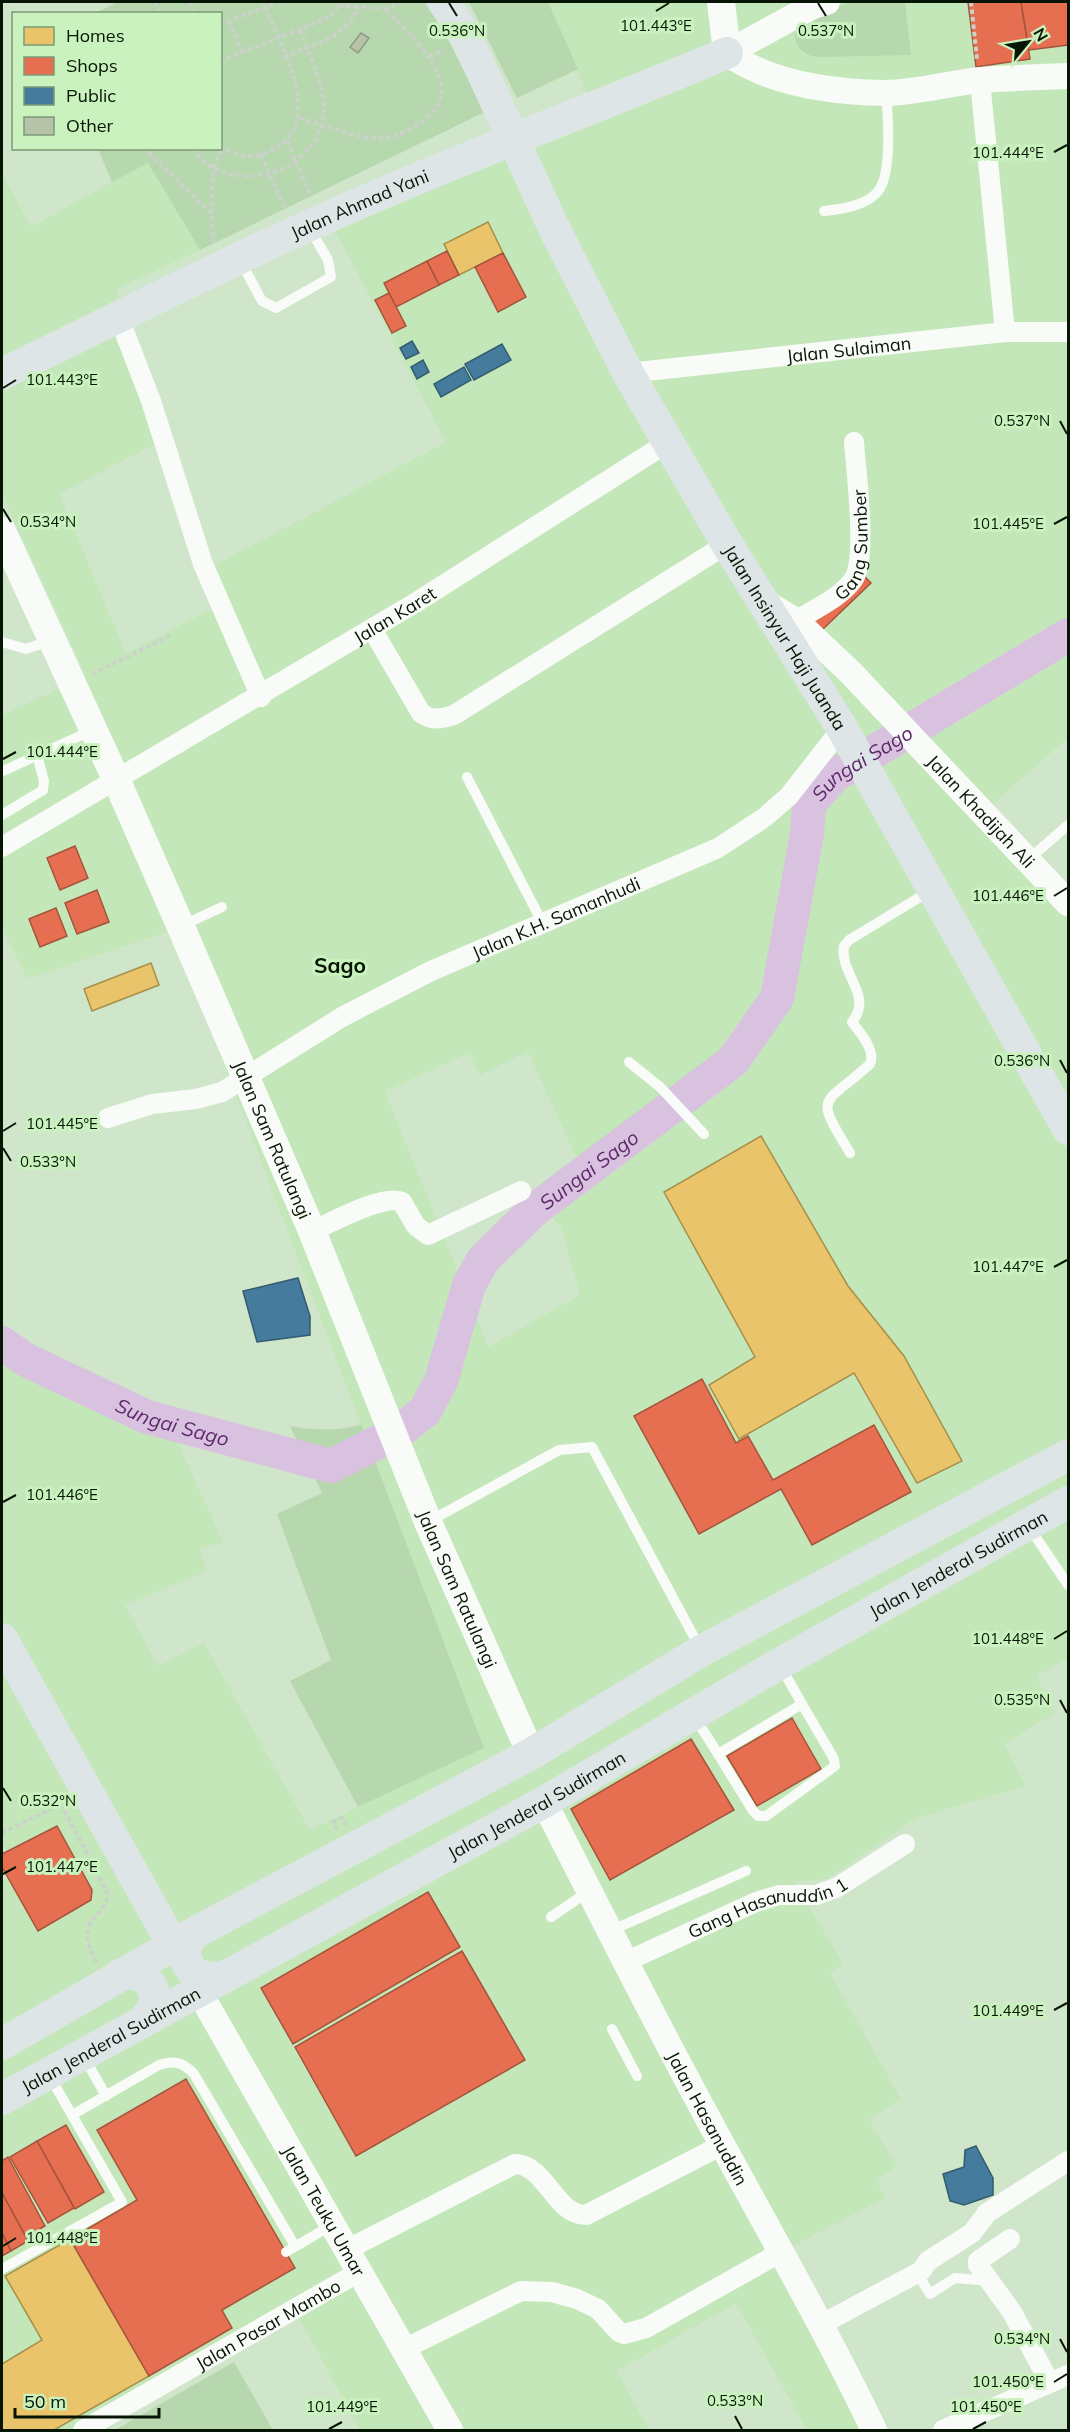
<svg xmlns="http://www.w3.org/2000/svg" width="1070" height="2432" viewBox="0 0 1070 2432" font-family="Mulish,sans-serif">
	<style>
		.built { fill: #c4e7ba; fill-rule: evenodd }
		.green { fill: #b7d7ae }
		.homes { fill: #e9c46a; stroke: #a5904b; stroke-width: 1.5 }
		.shops { fill: #e76f51; stroke: #a4543a; stroke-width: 1.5 }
		.public { fill: #457b9d; stroke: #325c6f; stroke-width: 1.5 }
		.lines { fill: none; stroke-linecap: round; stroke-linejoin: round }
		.river { stroke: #d9c1e0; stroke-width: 34 }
		.building { fill: #b6c3a9; stroke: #8f9b83; stroke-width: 1.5 }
		.path { stroke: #cbd2c9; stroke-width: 4; stroke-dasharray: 4.5 3; stroke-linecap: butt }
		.service { stroke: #f8fbf7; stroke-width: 10 }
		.minor { stroke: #f8fbf7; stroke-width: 20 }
		.tertiary { stroke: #f8fbf7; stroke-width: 26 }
		.secondary { stroke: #f8fbf7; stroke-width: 28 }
		.primary { stroke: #dee5e6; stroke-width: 32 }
		.ticks { fill: none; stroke: #071504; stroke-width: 2 }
		.labels { text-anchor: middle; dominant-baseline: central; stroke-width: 6; stroke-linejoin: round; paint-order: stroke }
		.street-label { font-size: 18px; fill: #071504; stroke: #c9f2be }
		.water-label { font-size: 20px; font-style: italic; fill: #5e296b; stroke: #c9f2be }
		.quarter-label { font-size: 21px; font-weight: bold; fill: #071504; stroke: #c9f2be }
		.ticks-label { font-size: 15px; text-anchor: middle; fill: #071504; stroke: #c9f2be; stroke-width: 6; stroke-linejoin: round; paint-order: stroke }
	</style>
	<rect width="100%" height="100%" fill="#d0e6ca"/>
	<path class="built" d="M548 2H1068V738L983 812 1068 904V1658L1036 1676 1055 1713 1004 1744 1026 1786 916 1818 827 1879 794 1882 843 1963 830 1973 901 2099 869 2119 897 2166 876 2180 885 2198 783 2251 874 2430H807L736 2303 617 2371 649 2430H360L294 2309 83 2430H2V1882L18 1873 2 1843V1336L163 1410 223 1542 200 1549 207 1571 125 1605 158 1666 204 1643 310 1830 484 1748 173 930 27 979 2 928V715L86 676 2 495V173L31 227 148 162 200 250 116 289 167 438 59 494 126 653 225 603 212 567 446 442 328 217 593 109ZM528 1052 579 1163 534 1200 561 1227 580 1295 488 1347 385 1091 469 1053 480 1075Z"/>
	<g class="green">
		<polygon points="118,2 424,2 442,28 485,112 200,250 148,163 112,182 98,149 220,148 220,14 93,14"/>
		<polygon points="469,2 548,2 578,69 517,98"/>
		<path d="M856 2H905L911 55 819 57C802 56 793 45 795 28L808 13Z"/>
		<path d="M361 1424 484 1748 358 1807 290 1681 331 1660 277 1514 322 1493 290 1426C312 1430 340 1432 361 1424Z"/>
		<polygon points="234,2362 273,2430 115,2430"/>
	</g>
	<g class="homes">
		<polygon points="488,222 503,253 459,275 444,244"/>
		<polygon points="151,963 159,985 92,1011 84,989"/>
		<polygon points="761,1136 848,1286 904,1356 962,1461 917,1483 854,1373 739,1439 709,1385 755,1357 664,1192"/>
		<polygon points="70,2239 149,2376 54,2430 2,2430 2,2364 42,2340 5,2276"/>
	</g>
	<g class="shops">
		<polygon points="968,2 1021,2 1030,59 976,67"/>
		<polygon points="1021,2 1068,2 1068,45 1029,50"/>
		<polygon points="447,251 459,275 439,285 427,261"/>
		<polygon points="503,253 526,297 498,312 475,267"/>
		<polygon points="427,261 439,285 396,307 384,283"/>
		<polygon points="389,293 406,326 392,333 375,300"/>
		<polygon points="863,575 871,583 822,630 813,621"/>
		<polygon points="75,846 88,878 60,890 47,858"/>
		<polygon points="97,890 109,922 77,934 65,903"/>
		<polygon points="56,908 67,936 40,947 29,919"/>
		<polygon points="702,1379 736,1443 748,1436 773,1480 874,1425 911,1492 812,1545 781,1489 699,1534 634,1416"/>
		<polygon points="792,1718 821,1769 757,1806 727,1756"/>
		<polygon points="691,1739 734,1810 610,1880 571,1809"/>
		<polygon points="57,1826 92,1890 91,1900 38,1931 2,1867 2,1854"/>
		<polygon points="428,1892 460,1947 293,2044 261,1988"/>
		<polygon points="462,1951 525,2060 356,2156 295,2047"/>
		<polygon points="186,2079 295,2268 222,2310 232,2328 149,2376 70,2239 137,2200 97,2130"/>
		<polygon points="66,2125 104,2192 75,2209 37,2141"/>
		<polygon points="37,2141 74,2208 48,2223 10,2157"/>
		<polygon points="8,2157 45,2226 26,2237 2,2193 2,2161"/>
		<polygon points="2,2193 28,2241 11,2251 2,2233"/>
		<polygon points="2,2233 11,2251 2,2256"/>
	</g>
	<g class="public">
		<polygon points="412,341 419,353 406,359 400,348"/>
		<polygon points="502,344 511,360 474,380 465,364"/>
		<polygon points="423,360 429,372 417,379 411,367"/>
		<polygon points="464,367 471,380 441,397 434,384"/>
		<polygon points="298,1278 310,1316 310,1335 257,1342 243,1291"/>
		<polygon points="976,2146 993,2178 993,2195 964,2205 950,2201 943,2174 964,2167 965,2150"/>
	</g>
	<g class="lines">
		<path class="river" id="s1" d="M2 1343 26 1360 147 1417 331 1466 400 1431 425 1411 441 1381 469 1285 483 1260 533 1211 733 1061 777 998 807 834 809 804 834 776 1068 635"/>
	</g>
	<polygon class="building" points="361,33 369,38 358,53 350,47"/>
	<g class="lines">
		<g class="path">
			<polyline points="155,2 160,14"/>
			<polyline points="190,2 194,14"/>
			<polyline points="971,2 977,60"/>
			<polyline points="339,5 385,9 401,2"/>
			<polyline points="229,21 242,52"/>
			<polyline points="220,24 280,2"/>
			<path d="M284 57C308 46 359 35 357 2"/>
			<polyline points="429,57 444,50"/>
			<polyline points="220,61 330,17 339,5 338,2"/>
			<path d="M299 118C326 125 356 140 384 138 398 137 414 128 425 119 471 86 410 36 385 9"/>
			<polyline points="287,141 311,196"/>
			<path d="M220 146C235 156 252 159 268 152 330 126 280 44 263 2"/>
			<polyline points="143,148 211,213 214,244"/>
			<path d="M193 148C225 200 321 176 324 110 325 88 308 50 300 30"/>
			<polyline points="261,155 285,209"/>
			<polyline points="211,213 214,166 222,148"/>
			<polyline points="92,674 172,635"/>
			<path d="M61 1804 107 1892C111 1918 69 1915 97 1963"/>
			<polyline points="337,1829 333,1822 342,1818 346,1825"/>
			<polyline points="2,1833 63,1803"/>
		</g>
		<g class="service">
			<path d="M824 211C841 209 868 206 879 190 892 171 888 116 886 93"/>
			<polyline points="240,260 262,301 276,308 331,277 328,260 309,227"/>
			<polyline points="2,642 26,649 52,640"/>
			<polyline points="3,771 93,730"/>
			<polyline points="467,777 542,922"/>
			<polyline points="2,815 43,790 44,781 37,755"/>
			<polyline points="1029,859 1068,825"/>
			<polyline points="181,926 222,907"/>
			<polyline points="629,1062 660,1087 704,1134"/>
			<path d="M850 1153C813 1092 823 1107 870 1064 876 1050 860 1033 852 1022 874 995 839 974 844 946L849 940 930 891"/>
			<polyline points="428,1522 559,1450 592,1447 700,1648"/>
			<polyline points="1029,1527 1068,1585"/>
			<polyline points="694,1716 718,1754 802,1704 781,1667"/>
			<polyline points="718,1754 753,1811 758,1816 766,1816 835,1766 834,1759 802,1704"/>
			<polyline points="551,1917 589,1891"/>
			<polyline points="610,1931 746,1871"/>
			<polyline points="612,2029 637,2076"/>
			<polyline points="84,2057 106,2096"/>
			<path d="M72 2115 159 2065C174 2060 183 2062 194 2074L295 2246"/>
			<polyline points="286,2252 332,2225"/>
			<polyline points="2,2269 122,2202 49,2075"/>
			<polyline points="917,2273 930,2294 955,2278 990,2281"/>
		</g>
		<g class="minor">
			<polyline points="980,81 1005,332"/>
			<polyline points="119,318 151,401 203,564 261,697"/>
			<path id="s2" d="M628 373 1005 332H1068"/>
			<path id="s3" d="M796 621C814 609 840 598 853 580 868 560 856 470 854 442"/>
			<path d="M372 629 421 713C432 721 441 719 454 715L727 544"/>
			<path id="s4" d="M2 847 415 603 667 443"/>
			<path id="s5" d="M108 1118 152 1104 196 1099 222 1092 342 1017 431 971 718 848 765 817 789 796 842 728"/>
			<path d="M312 1231C331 1223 384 1193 402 1202L416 1226 428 1235 521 1191"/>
			<path id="s6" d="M625 1962 756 1902 779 1895H816L836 1888 905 1844"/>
			<polyline points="1010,2239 978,2261 978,2265 1012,2312 1050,2383"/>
			<path d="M346 2250 515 2164C546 2165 555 2215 586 2215L722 2145"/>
			<polyline points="822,2324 921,2271 928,2261 972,2233 987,2213 1068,2161"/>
			<polyline points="404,2349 521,2291 552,2292 577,2299 598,2309 619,2332 624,2334 646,2328 783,2251"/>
			<path id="s7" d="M83 2430 359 2272"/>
			<polyline points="943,2430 1068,2375"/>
		</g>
		<g class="tertiary">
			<path d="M827 2 813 6 727 53C770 84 832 92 885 93 917 93 949 83 981 80 1010 78 1039 77 1068 76"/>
			<path id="s8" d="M763 601 796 621 851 673 1068 903"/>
			<path id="s9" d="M544 1802C597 1906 649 2010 705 2113 762 2219 822 2322 874 2430"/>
			<path id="s10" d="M198 1990 450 2430"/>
		</g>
		<g class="secondary">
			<polyline points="721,2 727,53"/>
			<path id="s11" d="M2 531 116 779 181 927 312 1231 428 1522 531 1754"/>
		</g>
		<g class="primary">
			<path id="s12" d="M444 2 467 39 555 230 628 373 727 544 842 728 1068 1129"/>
			<path id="s13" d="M2 374C110 322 218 266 328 217 460 158 594 109 727 53"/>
			<polyline points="2,1639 173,1945"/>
			<path d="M196 1932C172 1955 192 1985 223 1976"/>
			<path d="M119 1975C148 1967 167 1997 145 2019"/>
			<polyline points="2,2044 196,1932 531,1754 701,1651 1068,1455"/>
			<path id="s14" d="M2 2099 544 1802 779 1664 1068 1502"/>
		</g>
	</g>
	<path class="ticks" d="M449 3 457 16M818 3 826 16M656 11 669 3M1054 152 1067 145M3 388 16 380M1060 421 1067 434M3 509 11 522M1054 524 1067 517M3 759 16 752M1054 896 1067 888M1060 1060 1067 1073M3 1131 16 1123M3 1148 11 1161M1054 1267 1067 1260M3 1502 16 1495M1054 1639 1067 1631M1060 1700 1067 1713M3 1788 11 1801M3 1874 16 1867M1054 2010 1067 2003M3 2246 16 2238M1060 2339 1067 2352M1054 2382 1067 2374M735 2416 742 2429M329 2429 342 2422M973 2429 986 2422"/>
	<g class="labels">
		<g class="street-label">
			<text stroke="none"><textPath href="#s13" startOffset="396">Jalan Ahmad Yani</textPath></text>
			<text stroke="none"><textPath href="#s2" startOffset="222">Jalan Sulaiman</textPath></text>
			<text stroke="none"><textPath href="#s3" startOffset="105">Gang Sumber</textPath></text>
			<text stroke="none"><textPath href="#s4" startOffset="456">Jalan Karet</textPath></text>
			<text stroke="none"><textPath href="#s12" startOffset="722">Jalan Insinyur Haji Juanda</textPath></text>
			<text stroke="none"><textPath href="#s8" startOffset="304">Jalan Khadijah Ali</textPath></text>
			<text stroke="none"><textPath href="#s5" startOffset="495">Jalan K.H. Samanhudi</textPath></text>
			<text stroke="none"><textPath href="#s11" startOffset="666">Jalan Sam Ratulangi</textPath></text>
			<text stroke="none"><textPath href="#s14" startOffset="1096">Jalan Jenderal Sudirman</textPath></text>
			<text stroke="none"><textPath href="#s11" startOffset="1152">Jalan Sam Ratulangi</textPath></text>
			<text stroke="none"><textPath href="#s14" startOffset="610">Jalan Jenderal Sudirman</textPath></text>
			<text stroke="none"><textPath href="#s6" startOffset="154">Gang Hasanuddin 1</textPath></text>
			<text stroke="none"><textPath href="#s14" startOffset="124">Jalan Jenderal Sudirman</textPath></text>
			<text stroke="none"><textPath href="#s9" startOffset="356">Jalan Hasanuddin</textPath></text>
			<text stroke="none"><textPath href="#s10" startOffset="254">Jalan Teuku Umar</textPath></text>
			<text stroke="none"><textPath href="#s7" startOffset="213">Jalan Pasar Mambo</textPath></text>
		</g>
		<g class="water-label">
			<text stroke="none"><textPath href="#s1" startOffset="1287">Sungai Sago</textPath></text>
			<text stroke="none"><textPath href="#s1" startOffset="765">Sungai Sago</textPath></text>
			<text stroke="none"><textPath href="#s1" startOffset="189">Sungai Sago</textPath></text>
		</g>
		<g class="quarter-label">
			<text x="340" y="965">Sago</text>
		</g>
	</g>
	<g class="ticks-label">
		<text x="656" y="31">101.443°E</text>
		<text x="457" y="36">0.536°N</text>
		<text x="826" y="36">0.537°N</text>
		<text x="1008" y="158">101.444°E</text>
		<text x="62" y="385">101.443°E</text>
		<text x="1022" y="426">0.537°N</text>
		<text x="48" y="527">0.534°N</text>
		<text x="1008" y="529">101.445°E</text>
		<text x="62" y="757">101.444°E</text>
		<text x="1008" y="901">101.446°E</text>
		<text x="1022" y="1066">0.536°N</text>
		<text x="62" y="1129">101.445°E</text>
		<text x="48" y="1167">0.533°N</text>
		<text x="1008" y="1272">101.447°E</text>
		<text x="62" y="1500">101.446°E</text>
		<text x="1008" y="1644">101.448°E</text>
		<text x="1022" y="1705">0.535°N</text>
		<text x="48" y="1806">0.532°N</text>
		<text x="62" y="1872">101.447°E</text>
		<text x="1008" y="2016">101.449°E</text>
		<text x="62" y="2243">101.448°E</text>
		<text x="1022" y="2344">0.534°N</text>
		<text x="1008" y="2387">101.450°E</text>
		<text x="735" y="2406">0.533°N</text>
		<text x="342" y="2412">101.449°E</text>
		<text x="986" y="2412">101.450°E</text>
	</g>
	<rect width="1070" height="2432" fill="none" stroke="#071504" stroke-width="6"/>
	<rect x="12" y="12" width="210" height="138" fill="#c9f2be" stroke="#7b9a74" stroke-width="1.5"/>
	<rect x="24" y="27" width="30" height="18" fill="#e9c46a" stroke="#7b9a74" stroke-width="1.5"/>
	<text x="66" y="42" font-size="18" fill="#071504">Homes</text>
	<rect x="24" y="57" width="30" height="18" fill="#e76f51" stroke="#7b9a74" stroke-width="1.5"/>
	<text x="66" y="72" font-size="18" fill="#071504">Shops</text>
	<rect x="24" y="87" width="30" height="18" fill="#457b9d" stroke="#7b9a74" stroke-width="1.5"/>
	<text x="66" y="102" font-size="18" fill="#071504">Public</text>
	<rect x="24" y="117" width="30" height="18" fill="#b6c3a9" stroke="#7b9a74" stroke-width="1.5"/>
	<text x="66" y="132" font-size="18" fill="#071504">Other</text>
	<g transform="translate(1028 42) rotate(60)" stroke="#c9f2be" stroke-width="4.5" paint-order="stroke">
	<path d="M0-4.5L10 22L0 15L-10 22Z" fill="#071504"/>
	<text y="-9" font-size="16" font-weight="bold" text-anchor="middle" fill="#071504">N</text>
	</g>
	<path d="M15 2408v9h144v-9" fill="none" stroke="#071504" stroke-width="3"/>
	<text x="24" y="2408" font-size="18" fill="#071504" stroke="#c9f2be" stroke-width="4.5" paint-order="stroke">50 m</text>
</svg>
